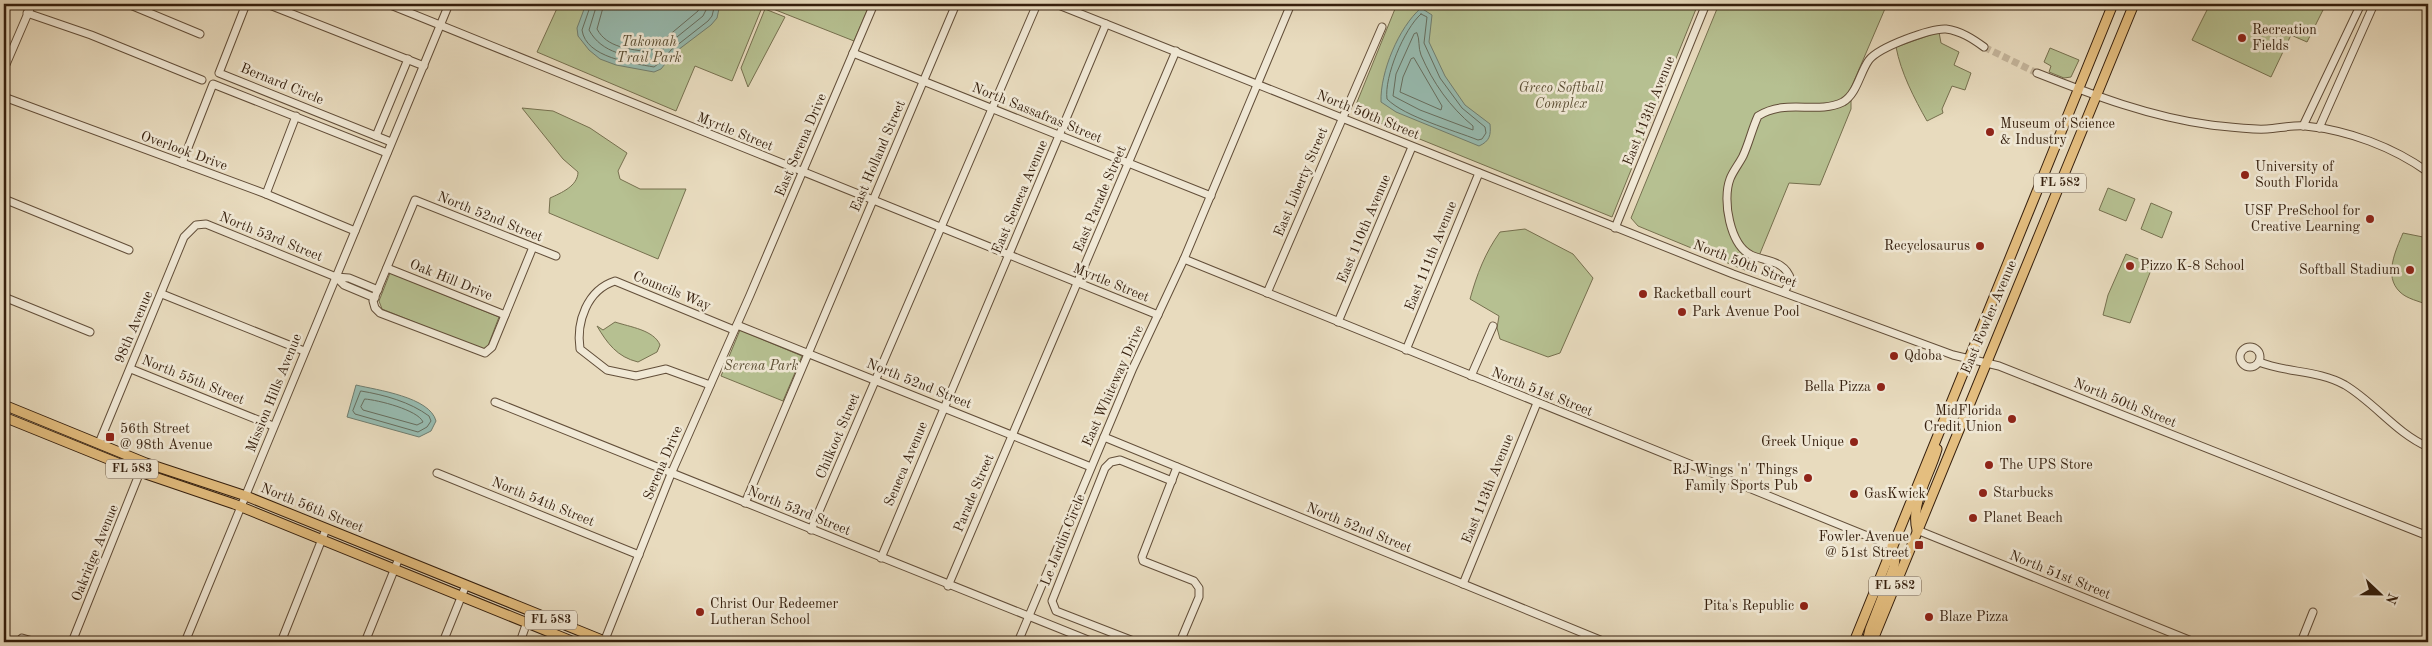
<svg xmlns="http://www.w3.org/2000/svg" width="2432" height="646" viewBox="0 0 2432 646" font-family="'Old Standard TT',serif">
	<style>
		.green { fill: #b6c091; stroke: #76704f }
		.water { fill: #97bbb0; stroke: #707d6f }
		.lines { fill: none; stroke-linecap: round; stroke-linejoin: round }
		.shore { stroke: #666d5e; stroke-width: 1 }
		.minor-tunnel { stroke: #c4b59b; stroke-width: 7; stroke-dasharray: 7 3.5; stroke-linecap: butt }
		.minor-casing { stroke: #624e39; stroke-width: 9 }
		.major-casing { stroke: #351f0d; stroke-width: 11 }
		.minor { stroke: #f0e8d5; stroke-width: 7 }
		.major { stroke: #e4be7f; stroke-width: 9 }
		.poi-dot { fill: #8f2418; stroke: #f0e8d5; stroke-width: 2 }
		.labels { text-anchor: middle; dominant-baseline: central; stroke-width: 5; stroke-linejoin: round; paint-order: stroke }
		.shield { fill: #f0e8d5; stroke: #6d5b49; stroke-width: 1 }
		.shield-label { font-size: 12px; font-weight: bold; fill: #351f0d }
		.poi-label { font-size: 14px; fill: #351f0d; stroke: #f0e8d5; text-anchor: start }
		.park-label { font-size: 14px; font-style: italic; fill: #5c4f35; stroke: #f0e8d5 }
		.street-label { font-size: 14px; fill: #351f0d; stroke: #f0e8d5 }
	</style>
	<rect width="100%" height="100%" fill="#e8dbbe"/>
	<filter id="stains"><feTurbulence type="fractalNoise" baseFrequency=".004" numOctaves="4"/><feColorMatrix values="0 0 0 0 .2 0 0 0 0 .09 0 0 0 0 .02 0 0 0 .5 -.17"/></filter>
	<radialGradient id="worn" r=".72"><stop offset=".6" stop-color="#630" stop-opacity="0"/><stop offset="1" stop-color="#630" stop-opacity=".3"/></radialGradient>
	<g class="green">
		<polygon points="559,4 870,4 854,41 763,5 732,81 695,66 676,111 537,52"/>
		<polygon points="1397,4 1698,4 1612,217 1353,112"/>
		<polygon points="1719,4 1887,4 1851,88 1851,109 1820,185 1789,183 1752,273 1638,226 1631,218"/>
		<polygon points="2210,4 2326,4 2307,42 2291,35 2271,77 2192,40"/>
		<polygon points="765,9 785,17 748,87 741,68"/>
		<path d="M1939 32 1941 43 1959 52 1954 65 1971 73 1965 90 1952 86 1942 109 1943 113 1927 121C1914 98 1901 73 1896 47Z"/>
		<polygon points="2050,48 2079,60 2071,77 2064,78 2049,72 2051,66 2044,62"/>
		<path d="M522 108 553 111 590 128 627 153 618 171 620 179 640 189H686L658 259 549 213 550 198C561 193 578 186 578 172L563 159Z"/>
		<polygon points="2108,188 2135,199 2126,221 2099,210"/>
		<polygon points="2151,203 2172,212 2162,238 2141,229"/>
		<path d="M1525 229 1573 254 1593 278 1560 353 1548 357 1500 339 1497 328 1499 316 1470 299C1477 274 1485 253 1500 232Z"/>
		<path d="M2403 233 2428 238V305C2419 301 2407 299 2400 292 2383 276 2396 250 2403 233Z"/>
		<polygon points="2126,254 2153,265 2130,323 2103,315 2108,295"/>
		<polygon points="390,273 499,317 486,351 382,309 379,301"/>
		<path d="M615 322C630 327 654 330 660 345L657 352 638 362C617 357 607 343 597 326L603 330Z"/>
		<polygon points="740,330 802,356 783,401 721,376"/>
	</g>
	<g class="water">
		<polygon points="586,4 720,4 717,18 711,25 674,53 661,69 654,72 616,65 600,59 589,50 578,36 577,28"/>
		<path d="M1421 8 1432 15 1429 42 1445 76 1465 105 1490 124C1491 135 1490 141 1479 146L1396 112 1381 102C1380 72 1399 27 1421 8Z"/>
		<path d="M356 385C377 390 430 397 436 421L431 431 419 437 347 417Z"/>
	</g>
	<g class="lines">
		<g class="shore">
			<path d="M591 4 582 30C586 58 632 63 654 67L662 61 671 50 708 21 712 16 715 4"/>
			<path d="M597 4 589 30C602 54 628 56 653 60L667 45 703 16 709 4"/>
			<path d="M604 4 597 29C607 48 630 49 649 52L698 11 701 4"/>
			<path d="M1421 14 1427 17 1424 43 1440 78 1462 108 1485 127 1486 133 1482 139 1478 140C1453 130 1405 117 1387 99 1384 77 1404 29 1421 14Z"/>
			<path d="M1417 33C1420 39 1418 48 1421 55 1433 83 1450 107 1473 126V130L1420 110 1393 96 1396 74 1414 34Z"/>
			<polygon points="1414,58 1442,106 1441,110 1400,92 1403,77 1411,59"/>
			<path d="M361 391C385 395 410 402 429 416L431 421 427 427 418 432 355 414 353 411Z"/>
			<path d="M365 399C378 400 418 410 423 422L417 425 363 410 361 407Z"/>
		</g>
		<polyline class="minor-tunnel" points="1984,47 2037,73"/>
		<g class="minor-casing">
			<g id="minor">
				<polyline points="128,4 200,34"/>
				<polyline points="246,4 219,73 391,142"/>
				<polyline points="267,4 424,66"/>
				<polyline points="388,4 1158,315"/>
				<polyline points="1056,4 1733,274 1953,355 1999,366 2428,536"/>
				<polyline points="27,13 91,35 202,80"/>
				<polyline points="853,53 1211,196"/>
				<polyline points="4,69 32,4"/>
				<path d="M2037 73C2093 95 2150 117 2211 125 2229 127 2249 130 2267 129 2280 128 2293 125 2305 126 2348 130 2393 147 2428 172"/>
				<polyline points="4,97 266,194 355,231"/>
				<polyline points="2303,126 2361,4"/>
				<polyline points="2319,128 2374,4"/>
				<polyline points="376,136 408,59"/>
				<polyline points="182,163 213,84 387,153"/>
				<polyline points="266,194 296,116"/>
				<polyline points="4,199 129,250"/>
				<polyline points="1615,228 1706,4"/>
				<polyline points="533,247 492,347 485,353 380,313 375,308 373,301 415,200 556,256"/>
				<polyline points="1184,259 1892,546"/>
				<polyline points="387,268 505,315"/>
				<polyline points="336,277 344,285 375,298"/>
				<path d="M1784 292 1791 280C1785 260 1767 262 1751 255 1730 245 1722 200 1730 179 1733 171 1739 164 1743 156 1749 143 1752 129 1758 116 1787 98 1816 115 1843 102 1857 94 1860 72 1869 60 1879 47 1931 28 1946 29 1961 31 1973 39 1984 47"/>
				<polyline points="1267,293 1382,27"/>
				<polyline points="162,294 304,351"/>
				<polyline points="4,297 90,332"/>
				<polyline points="1338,322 1412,147"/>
				<polyline points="737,325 1091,467"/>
				<circle cx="2250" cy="357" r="10"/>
				<polyline points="1406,350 1479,173"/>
				<path d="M2259 362C2287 373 2318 370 2345 385 2375 403 2396 433 2428 447"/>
				<polyline points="131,369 273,426"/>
				<polyline points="1471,376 1493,326"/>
				<path d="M710 385 666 369 636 376 607 370 580 349C576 322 587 290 615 281L734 330"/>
				<polyline points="495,402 1093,642"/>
				<polyline points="1104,437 1605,642"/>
				<polyline points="99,443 184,237 196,225 206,224 336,277 349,278 378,290"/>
				<polyline points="1177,467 1142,557 1143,561 1194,581 1199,588 1199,597 1180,642"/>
				<polyline points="437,473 639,555"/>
				<polyline points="745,503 956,4"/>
				<polyline points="811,530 1037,4"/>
				<polyline points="1917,530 2194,642"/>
				<polyline points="881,558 1106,24"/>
				<polyline points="1463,584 1537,403"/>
				<polyline points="948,586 1176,51"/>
				<polyline points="18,642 22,638 36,642"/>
				<polyline points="72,642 140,472"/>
				<polyline points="185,642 449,4"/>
				<polyline points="281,642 326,529"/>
				<polyline points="365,642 399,558"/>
				<polyline points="443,642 466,585"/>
				<polyline points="520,642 527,622"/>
				<polyline points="604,642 671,474 750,295 874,4"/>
				<polyline points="1018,642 1133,368 1184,259 1291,4"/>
				<polyline points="1136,642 1056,611 1052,601 1105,468 1111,462 1120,460 1172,481"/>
				<polyline points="2301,642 2313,612"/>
			</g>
		</g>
		<g class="major-casing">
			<g id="major">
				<polyline points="4,405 146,463 246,496 607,642"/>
				<polyline points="4,417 140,472 234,504 574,642"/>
				<path d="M1917 530C1910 503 1930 475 1937 449"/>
				<polyline points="1854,642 2113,4"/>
				<polyline points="1867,642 1870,629 1894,567 1895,558 1892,546"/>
				<polyline points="1872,642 2134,4"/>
			</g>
		</g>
		<use href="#minor" class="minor"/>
		<use href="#major" class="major"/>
	</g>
	<g class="poi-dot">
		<circle cx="2242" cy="38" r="5"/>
		<circle cx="1990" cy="132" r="5"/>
		<circle cx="2245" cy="175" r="5"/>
		<circle cx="2370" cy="219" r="5"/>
		<circle cx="1980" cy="246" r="5"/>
		<circle cx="2130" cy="266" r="5"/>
		<circle cx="2410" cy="270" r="5"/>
		<circle cx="1643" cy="294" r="5"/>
		<circle cx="1682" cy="312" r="5"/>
		<circle cx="1894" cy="356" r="5"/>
		<circle cx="1881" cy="387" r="5"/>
		<circle cx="2012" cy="419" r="5"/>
		<rect x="105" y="432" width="10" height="10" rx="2.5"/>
		<circle cx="1854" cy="442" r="5"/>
		<circle cx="1989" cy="465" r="5"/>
		<circle cx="1808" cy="478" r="5"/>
		<circle cx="1983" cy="493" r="5"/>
		<circle cx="1854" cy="494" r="5"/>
		<circle cx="1973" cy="518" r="5"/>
		<rect x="1914" y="540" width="10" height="10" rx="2.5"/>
		<circle cx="1804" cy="606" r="5"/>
		<circle cx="700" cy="612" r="5"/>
		<circle cx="1929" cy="617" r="5"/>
	</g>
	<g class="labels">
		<g class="shield">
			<rect x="2034" y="173.5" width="52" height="19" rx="4"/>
			<rect x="106" y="459.5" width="52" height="19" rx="4"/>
			<rect x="1869" y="576.5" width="52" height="19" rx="4"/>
			<rect x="525" y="610.5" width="52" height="19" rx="4"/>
		</g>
		<g class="shield-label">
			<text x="2060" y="183">FL 582</text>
			<text x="132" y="469">FL 583</text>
			<text x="1895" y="586">FL 582</text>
			<text x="551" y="620">FL 583</text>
		</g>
		<g class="poi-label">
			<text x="2252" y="30">Recreation<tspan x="2252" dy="16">Fields</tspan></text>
			<text x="2000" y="124">Museum of Science<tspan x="2000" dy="16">&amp; Industry</tspan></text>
			<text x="2255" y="167">University of<tspan x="2255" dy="16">South Florida</tspan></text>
			<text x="2360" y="211" text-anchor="end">USF PreSchool for<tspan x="2360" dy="16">Creative Learning</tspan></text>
			<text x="1970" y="246" text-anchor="end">Recyclosaurus</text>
			<text x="2140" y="266">Pizzo K-8 School</text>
			<text x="2400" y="270" text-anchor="end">Softball Stadium</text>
			<text x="1653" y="294">Racketball court</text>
			<text x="1692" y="312">Park Avenue Pool</text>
			<text x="1904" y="356">Qdoba</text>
			<text x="1871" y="387" text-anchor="end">Bella Pizza</text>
			<text x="2002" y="411" text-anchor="end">MidFlorida<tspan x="2002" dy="16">Credit Union</tspan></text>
			<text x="120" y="429">56th Street<tspan x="120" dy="16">@ 98th Avenue</tspan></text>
			<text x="1844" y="442" text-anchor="end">Greek Unique</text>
			<text x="1999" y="465">The UPS Store</text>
			<text x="1798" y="470" text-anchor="end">RJ Wings 'n' Things<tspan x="1798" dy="16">Family Sports Pub</tspan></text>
			<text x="1993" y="493">Starbucks</text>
			<text x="1864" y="494">GasKwick</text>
			<text x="1983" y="518">Planet Beach</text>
			<text x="1909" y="537" text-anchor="end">Fowler Avenue<tspan x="1909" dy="16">@ 51st Street</tspan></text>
			<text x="710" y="604">Christ Our Redeemer<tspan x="710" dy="16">Lutheran School</tspan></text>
			<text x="1794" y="606" text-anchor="end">Pita's Republic</text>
			<text x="1939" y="617">Blaze Pizza</text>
		</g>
		<g class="park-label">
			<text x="649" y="42">Takomah<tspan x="649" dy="16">Trail Park</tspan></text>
			<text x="1561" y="88">Greco Softball<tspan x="1561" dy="16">Complex</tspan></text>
			<text x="761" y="366">Serena Park</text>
		</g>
		<g class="street-label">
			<text transform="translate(282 84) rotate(22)">Bernard Circle</text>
			<text transform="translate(1649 111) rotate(-68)">East 113th Avenue</text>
			<text transform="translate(1037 113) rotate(22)">North Sassafras Street</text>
			<text transform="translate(1368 115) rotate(22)">North 50th Street</text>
			<text transform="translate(735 132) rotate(22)">Myrtle Street</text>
			<text transform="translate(801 145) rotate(-67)">East Serena Drive</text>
			<text transform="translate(184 151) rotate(20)">Overlook Drive</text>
			<text transform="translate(878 156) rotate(-67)">East Holland Street</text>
			<text transform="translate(1301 182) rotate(-67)">East Liberty Street</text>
			<text transform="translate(1020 197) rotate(-67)">East Seneca Avenue</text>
			<text transform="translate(1100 199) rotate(-67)">East Parade Street</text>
			<text transform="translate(490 217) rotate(22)">North 52nd Street</text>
			<text transform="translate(1364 229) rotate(-67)">East 110th Avenue</text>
			<text transform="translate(271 237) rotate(22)">North 53rd Street</text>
			<text transform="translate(1431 256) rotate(-68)">East 111th Avenue</text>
			<text transform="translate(1745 264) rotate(21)">North 50th Street</text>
			<text transform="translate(451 280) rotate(22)">Oak Hill Drive</text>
			<text transform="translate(1111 283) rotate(22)">Myrtle Street</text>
			<text transform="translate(672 291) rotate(22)">Councils Way</text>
			<text transform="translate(1989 317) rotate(-67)">East Fowler Avenue</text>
			<text transform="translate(134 327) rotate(-67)">98th Avenue</text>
			<text transform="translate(193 380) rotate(22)">North 55th Street</text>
			<text transform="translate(919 384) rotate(22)">North 52nd Street</text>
			<text transform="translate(1113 386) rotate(-66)">East Whiteway Drive</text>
			<text transform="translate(1542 392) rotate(22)">North 51st Street</text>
			<text transform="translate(274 393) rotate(-68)">Mission Hills Avenue</text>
			<text transform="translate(2125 403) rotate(22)">North 50th Street</text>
			<text transform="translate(838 436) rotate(-67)">Chilkoot Street</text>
			<text transform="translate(663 463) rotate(-67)">Serena Drive</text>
			<text transform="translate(906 464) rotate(-67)">Seneca Avenue</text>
			<text transform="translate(1488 489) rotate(-68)">East 113th Avenue</text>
			<text transform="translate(974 493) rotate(-67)">Parade Street</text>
			<text transform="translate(543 502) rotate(22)">North 54th Street</text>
			<text transform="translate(312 508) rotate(22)">North 56th Street</text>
			<text transform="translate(799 511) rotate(22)">North 53rd Street</text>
			<text transform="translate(1359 528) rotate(22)">North 52nd Street</text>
			<text transform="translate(1063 540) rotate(-68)">Le Jardin Circle</text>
			<text transform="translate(95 553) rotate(-68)">Oakridge Avenue</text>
			<text transform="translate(2060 575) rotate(22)">North 51st Street</text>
		</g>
	</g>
	<rect width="2432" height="646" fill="none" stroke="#e8dbbe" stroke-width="20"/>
	<rect x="5" y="5" width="2422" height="636" fill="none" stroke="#351f0d" stroke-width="2.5"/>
	<rect x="10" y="10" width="2412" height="626" fill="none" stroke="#351f0d"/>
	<g transform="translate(2380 594) rotate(112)" stroke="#f0e8d5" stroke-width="4" paint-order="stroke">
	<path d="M0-4L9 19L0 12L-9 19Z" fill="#351f0d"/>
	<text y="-8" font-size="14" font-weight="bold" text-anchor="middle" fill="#351f0d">N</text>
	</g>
	<rect width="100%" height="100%" filter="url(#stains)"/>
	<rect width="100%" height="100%" fill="url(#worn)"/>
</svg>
